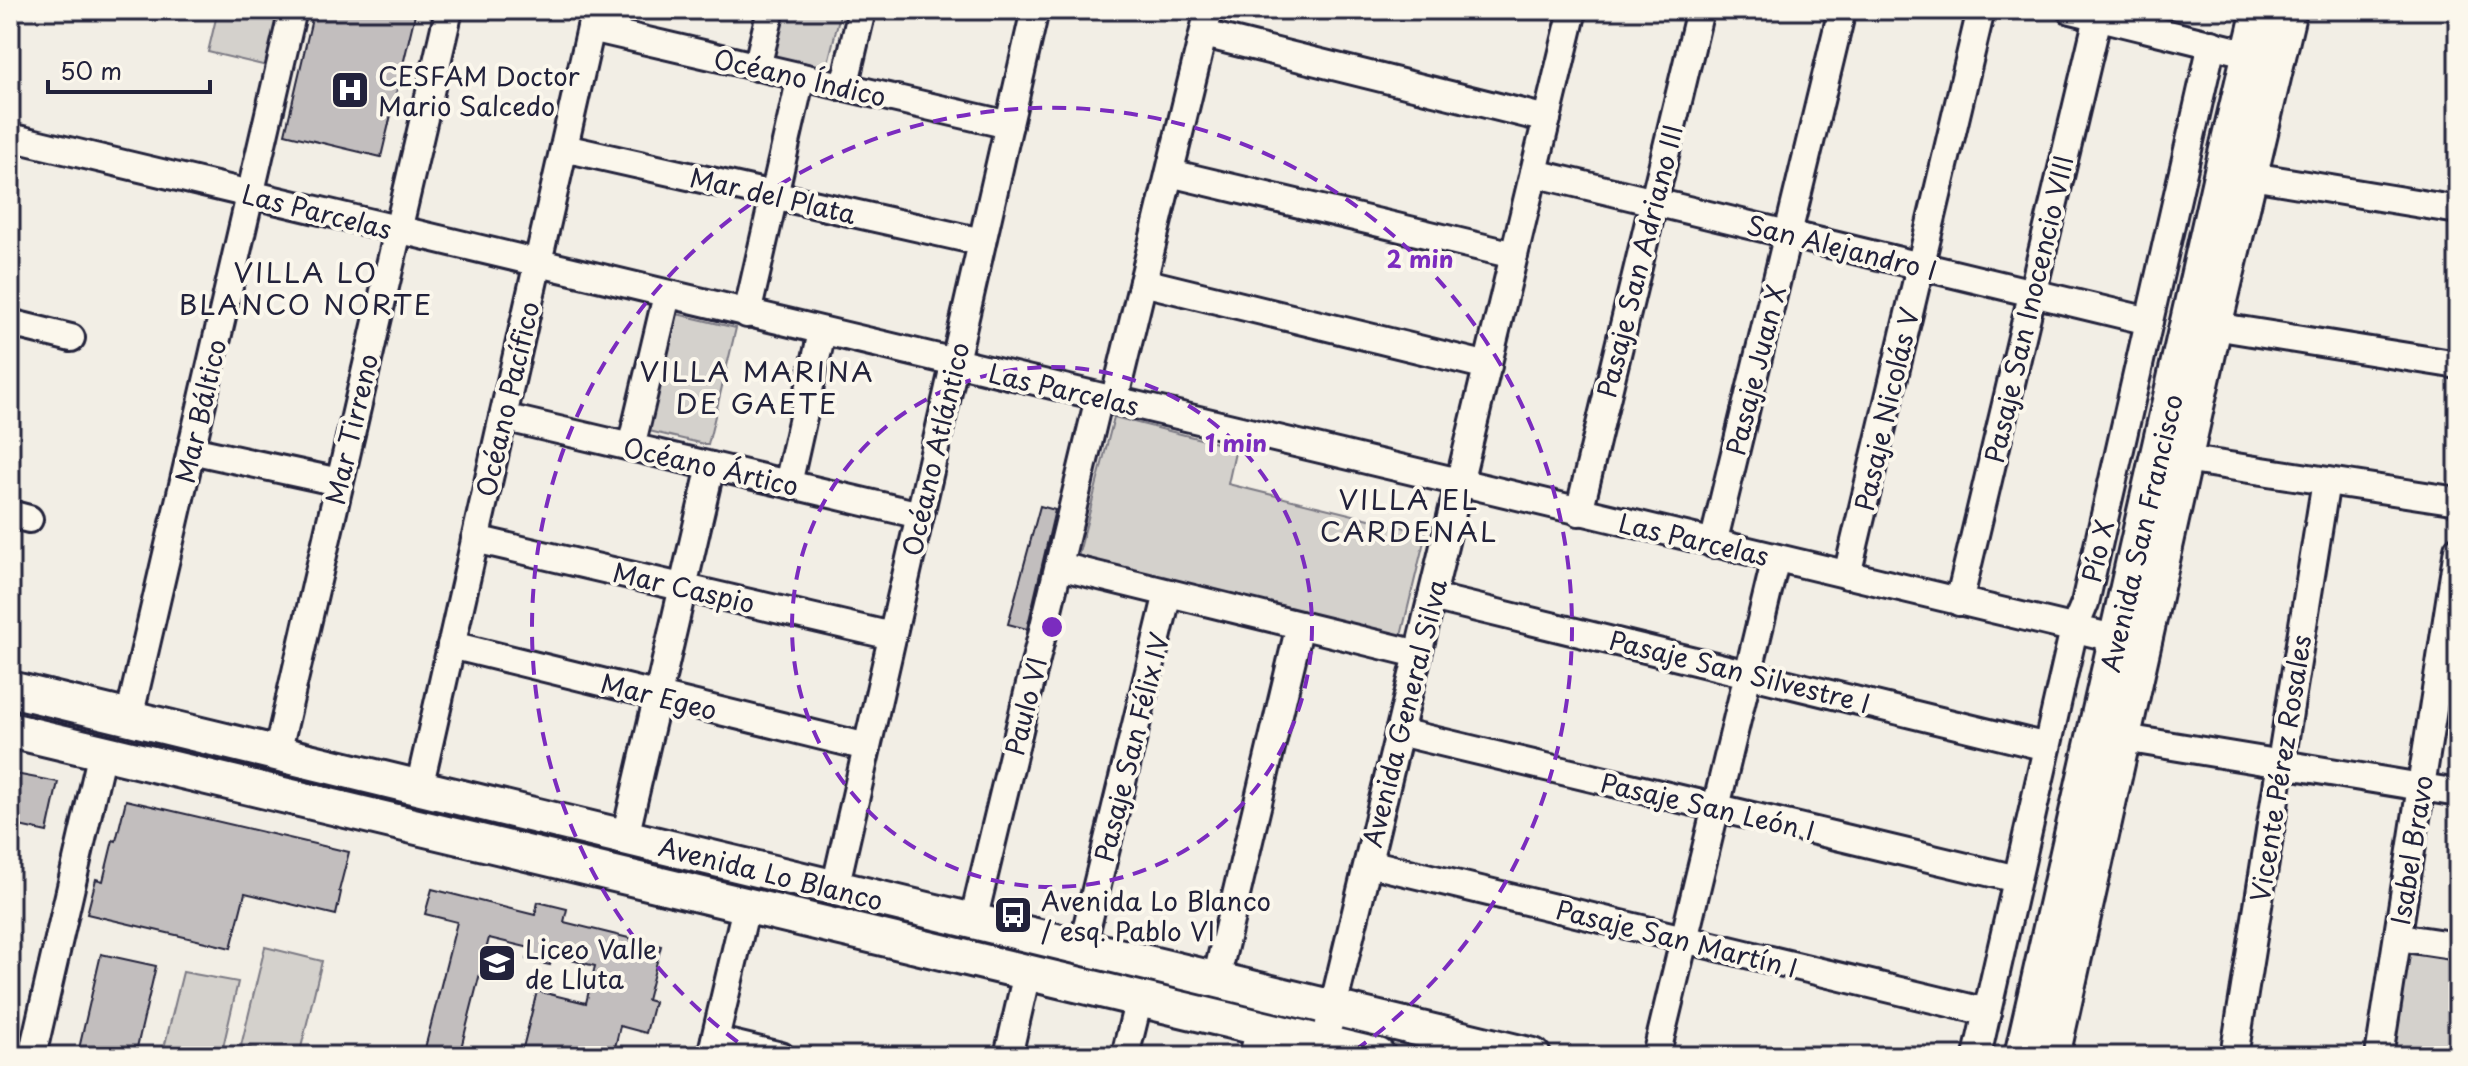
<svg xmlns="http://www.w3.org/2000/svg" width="2468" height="1066" viewBox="0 0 2468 1066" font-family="'Playpen Sans',sans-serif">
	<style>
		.green { fill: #d4d1cc; stroke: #7b7a84; stroke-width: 2 }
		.building { fill: #c2bebe; stroke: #22223b; stroke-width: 2 }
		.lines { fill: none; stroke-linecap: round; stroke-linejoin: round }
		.minor-casing { stroke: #22223b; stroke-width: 32 }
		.major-casing { stroke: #22223b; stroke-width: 40 }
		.minor { stroke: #fbf7ec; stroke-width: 26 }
		.major { stroke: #fbf7ec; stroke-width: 34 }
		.ring { fill: none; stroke: #7b2cbf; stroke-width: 4; stroke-dasharray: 14 10 }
		.labels { text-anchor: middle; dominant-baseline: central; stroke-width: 8; stroke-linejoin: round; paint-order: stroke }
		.poi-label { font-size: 26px; fill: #22223b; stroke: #fbf7ec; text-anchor: start }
		.street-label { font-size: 26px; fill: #22223b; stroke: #fbf7ec }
		.neighbourhood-label { font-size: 28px; letter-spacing: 2px; fill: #22223b; stroke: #fbf7ec }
		.centre { fill: #7b2cbf; stroke: #fbf7ec; stroke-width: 4 }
		.ring-label { font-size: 24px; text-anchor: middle; font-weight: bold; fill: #7b2cbf; stroke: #fbf7ec; stroke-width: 8; stroke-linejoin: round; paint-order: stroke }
	</style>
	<rect width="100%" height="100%" fill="#f2eee5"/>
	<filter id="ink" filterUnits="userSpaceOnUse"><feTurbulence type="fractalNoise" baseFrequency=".0125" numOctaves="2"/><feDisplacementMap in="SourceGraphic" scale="16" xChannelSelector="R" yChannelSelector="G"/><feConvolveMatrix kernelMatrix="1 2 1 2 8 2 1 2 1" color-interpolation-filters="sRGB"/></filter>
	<g filter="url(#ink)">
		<g class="green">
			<polygon points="218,10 280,10 267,66 208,52"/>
			<polygon points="783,10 841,10 826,71 772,58"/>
			<polygon points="677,314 736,328 708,445 649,431"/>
			<polygon points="1114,417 1236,448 1228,484 1426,533 1401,636 1078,557"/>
			<polygon points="265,947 322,961 299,1056 282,1056 241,1046"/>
			<polygon points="2404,948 2458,957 2458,1056 2386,1056"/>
			<polygon points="183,972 238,982 221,1056 162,1056"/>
		</g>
		<g class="building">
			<polygon points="314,10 416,10 381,157 285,134"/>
			<polygon points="1040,506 1055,510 1027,629 1008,624"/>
			<polygon points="10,773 58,782 47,832 10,824"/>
			<polygon points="126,800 349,852 339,891 341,892 336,915 245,893 231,948 87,914 96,879 103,881 113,840 116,841"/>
			<polygon points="432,889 535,915 538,902 567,909 564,922 661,946 647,1000 654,1002 646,1033 620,1026 613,1056 521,1056 537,991 586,1003 595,966 552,955 550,965 527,960 530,948 489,938 459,1056 423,1056 457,922 425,914"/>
			<polygon points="101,954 156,966 135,1056 92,1056 78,1053"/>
		</g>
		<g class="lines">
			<g class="minor-casing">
				<g id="minor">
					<polyline points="2071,10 2250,54"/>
					<polyline points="591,28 1009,125"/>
					<polyline points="1204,34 1547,119"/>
					<polyline points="757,67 771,10"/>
					<polyline points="844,87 862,10"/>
					<polyline points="10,137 2118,639"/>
					<polyline points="564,148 982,242"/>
					<polyline points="1170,173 1514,255"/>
					<polyline points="1534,173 2149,321"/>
					<polyline points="2233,173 2458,210"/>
					<polyline points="1143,282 1488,366"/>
					<polyline points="747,314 801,77"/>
					<polyline points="10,323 71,338"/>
					<polyline points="2214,326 2458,365"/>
					<polyline points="1114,401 1209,10"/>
					<polyline points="503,417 920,515"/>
					<polyline points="631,447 667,295"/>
					<polyline points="191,450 339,482"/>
					<polyline points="2184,459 2458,501"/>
					<polyline points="788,484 822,332"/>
					<polyline points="1579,512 1700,10"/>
					<polyline points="10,514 29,519"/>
					<polyline points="475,539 892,636"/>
					<polyline points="1713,544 1842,10"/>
					<polyline points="1059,566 1418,654"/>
					<polyline points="1847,575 1981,10"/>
					<polyline points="1432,597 2047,747"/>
					<polyline points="1959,602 2098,17"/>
					<polyline points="451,645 867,747"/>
					<polyline points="129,718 293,10"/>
					<polyline points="1399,732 2017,879"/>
					<polyline points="2106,735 2458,793"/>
					<polyline points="277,754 449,10"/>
					<polyline points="419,788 595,10"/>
					<polyline points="625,837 711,466"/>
					<polyline points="1368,863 1987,1012"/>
					<polyline points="835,888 1035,10"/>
					<polyline points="973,921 1099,398"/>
					<polyline points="2398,937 2458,946"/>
					<polyline points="1082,947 1168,593"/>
					<polyline points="1216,980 1300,625"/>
					<polyline points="1329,1024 1573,10"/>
					<polyline points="715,1040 781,1056"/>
					<polyline points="10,1056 12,1056"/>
					<polyline points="32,1056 102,752"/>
					<polyline points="711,1056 746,907"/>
					<polyline points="1008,1056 1027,973"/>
					<polyline points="1125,1056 1139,999"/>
					<polyline points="1253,1056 1260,1028"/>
					<polyline points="1656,1056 1776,558"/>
					<polyline points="1977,1056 2074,629 2085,603 2212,44"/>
					<polyline points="2234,1056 2326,481"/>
					<polyline points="2379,1056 2458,549"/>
				</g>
			</g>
			<g class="major-casing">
				<g id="major">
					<polyline points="10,689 1533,1056"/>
					<polyline points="10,730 1378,1056"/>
					<polyline points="2022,1056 2222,171 2260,10"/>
					<polyline points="2052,1056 2214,326 2289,10"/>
				</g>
			</g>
			<use href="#minor" class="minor"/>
			<use href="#major" class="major"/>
		</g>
	</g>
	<g class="ring">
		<circle cx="1052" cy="627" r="260"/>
		<path d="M757 1056A520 520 0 1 1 1347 1056"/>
	</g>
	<defs>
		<g id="hospital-square" transform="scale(2)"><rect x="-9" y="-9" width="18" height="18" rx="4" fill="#22223b" stroke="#fbf7ec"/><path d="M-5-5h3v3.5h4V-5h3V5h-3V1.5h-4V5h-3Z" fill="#fff"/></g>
		<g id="bus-square" transform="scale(2)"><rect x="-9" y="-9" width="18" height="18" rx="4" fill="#22223b" stroke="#fbf7ec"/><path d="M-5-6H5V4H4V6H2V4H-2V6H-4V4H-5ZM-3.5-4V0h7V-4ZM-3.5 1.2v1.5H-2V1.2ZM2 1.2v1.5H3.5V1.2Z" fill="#fff"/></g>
		<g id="school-square" transform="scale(2)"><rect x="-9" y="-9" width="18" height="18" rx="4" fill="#22223b" stroke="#fbf7ec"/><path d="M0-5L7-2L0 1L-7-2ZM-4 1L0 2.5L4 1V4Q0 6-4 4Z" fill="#fff"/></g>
	</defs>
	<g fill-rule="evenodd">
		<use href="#hospital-square" x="350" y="90"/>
		<use href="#bus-square" x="1013" y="915"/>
		<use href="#school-square" x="497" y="963"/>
	</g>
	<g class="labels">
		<g class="poi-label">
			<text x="378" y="75">CESFAM Doctor<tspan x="378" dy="30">Mario Salcedo</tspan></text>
			<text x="1041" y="900">Avenida Lo Blanco<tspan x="1041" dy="30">/ esq. Pablo VI</tspan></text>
			<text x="525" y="948">Liceo Valle<tspan x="525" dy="30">de Lluta</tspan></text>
		</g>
		<g class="street-label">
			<text transform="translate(800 77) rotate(13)">Océano Índico</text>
			<text transform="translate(773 195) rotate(13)">Mar del Plata</text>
			<text transform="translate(317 211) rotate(14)">Las Parcelas</text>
			<text transform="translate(1842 247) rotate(14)">San Alejandro I</text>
			<text transform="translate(1639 261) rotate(-76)">Pasaje San Adriano III</text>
			<text transform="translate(2028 309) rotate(-77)">Pasaje San Inocencio VIII</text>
			<text transform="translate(1755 370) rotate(-76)">Pasaje Juan X</text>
			<text transform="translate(1064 389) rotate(13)">Las Parcelas</text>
			<text transform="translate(507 399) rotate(-77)">Océano Pacífico</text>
			<text transform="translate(1886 409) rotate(-77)">Pasaje Nicolás V</text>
			<text transform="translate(200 411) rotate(-77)">Mar Báltico</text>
			<text transform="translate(351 429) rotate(-77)">Mar Tirreno</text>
			<text transform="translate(935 449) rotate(-77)">Océano Atlántico</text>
			<text transform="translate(711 466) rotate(13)">Océano Ártico</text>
			<text transform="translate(2141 533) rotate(-77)">Avenida San Francisco</text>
			<text transform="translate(1694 539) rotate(13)">Las Parcelas</text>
			<text transform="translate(2097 551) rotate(-77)">Pío X</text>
			<text transform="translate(684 587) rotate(13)">Mar Caspio</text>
			<text transform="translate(1740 671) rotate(14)">Pasaje San Silvestre I</text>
			<text transform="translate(659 696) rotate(14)">Mar Egeo</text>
			<text transform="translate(1025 706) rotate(-76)">Paulo VI</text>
			<text transform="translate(1404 713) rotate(-76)">Avenida General Silva</text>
			<text transform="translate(1131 747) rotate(-76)">Pasaje San Félix IV</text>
			<text transform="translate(2280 768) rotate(-81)">Vicente Pérez Rosales</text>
			<text transform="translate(1708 806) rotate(13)">Pasaje San León I</text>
			<text transform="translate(2411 850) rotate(-81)">Isabel Bravo</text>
			<text transform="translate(771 873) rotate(14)">Avenida Lo Blanco</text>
			<text transform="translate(1677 938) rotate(14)">Pasaje San Martín I</text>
		</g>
		<g class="neighbourhood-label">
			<text x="306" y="271">VILLA LO<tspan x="306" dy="32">BLANCO NORTE</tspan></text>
			<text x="757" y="370">VILLA MARINA<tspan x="757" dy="32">DE GAETE</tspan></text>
			<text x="1409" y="498">VILLA EL<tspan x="1409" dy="32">CARDENAL</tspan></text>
		</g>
	</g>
	<circle cx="1052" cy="627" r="12" class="centre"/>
	<g class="ring-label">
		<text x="1420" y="268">2 min</text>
		<text x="1236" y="452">1 min</text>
	</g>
	<rect width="2468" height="1066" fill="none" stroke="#fbf7ec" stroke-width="40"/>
	<rect x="20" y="20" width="2428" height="1026" fill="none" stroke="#22223b" stroke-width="3" filter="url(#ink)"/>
	<path d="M48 80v12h162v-12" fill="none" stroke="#22223b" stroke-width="4"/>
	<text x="60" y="80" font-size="24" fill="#22223b" stroke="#fbf7ec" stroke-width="6" paint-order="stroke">50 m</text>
</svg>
